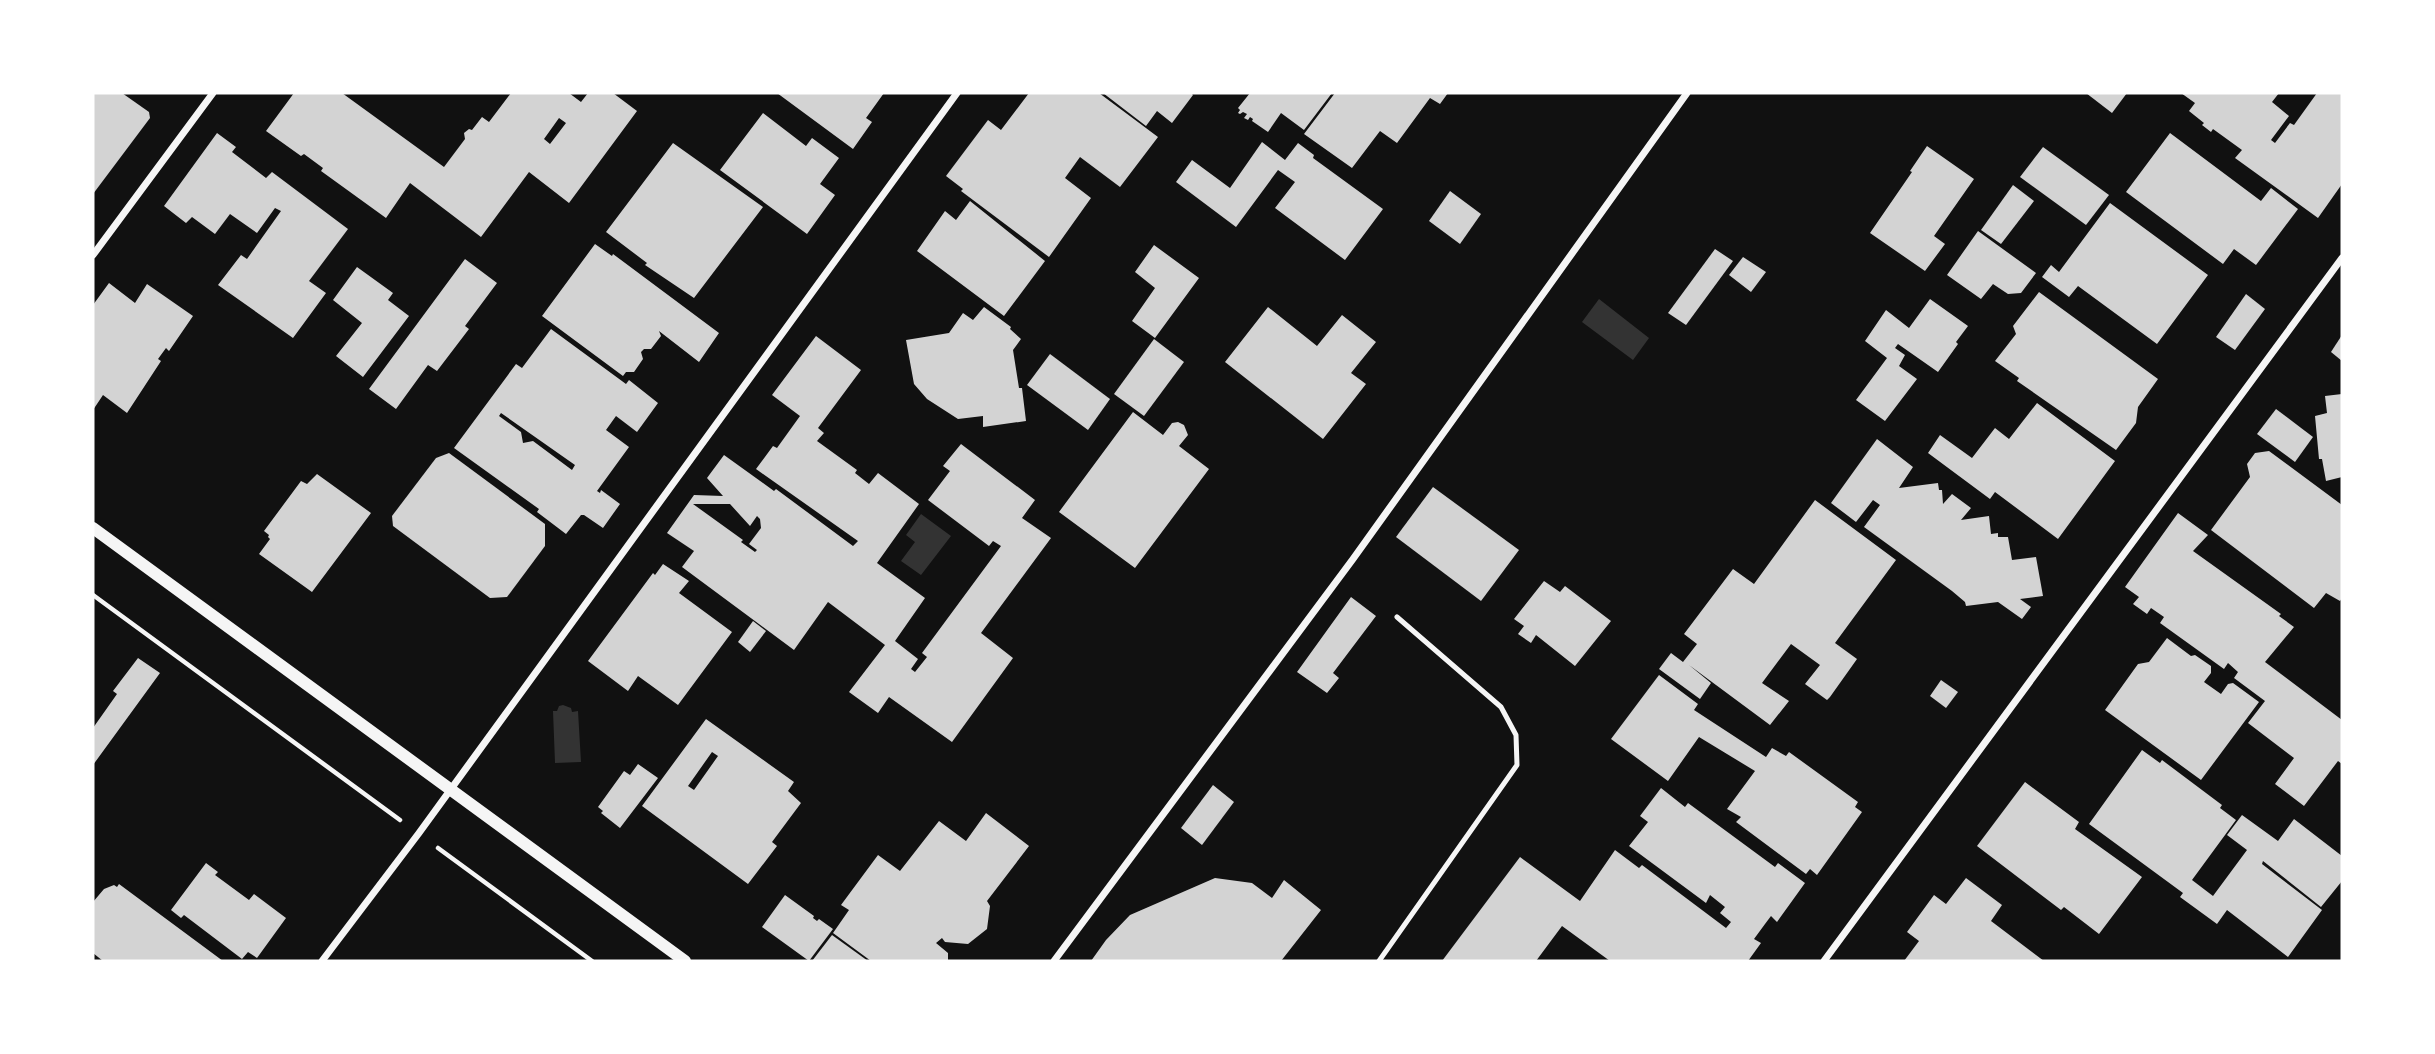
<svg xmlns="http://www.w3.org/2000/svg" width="2435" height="1054" viewBox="0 0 2435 1054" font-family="Cabin,sans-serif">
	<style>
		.water { fill: #333 }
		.building { fill: #d3d3d3; fill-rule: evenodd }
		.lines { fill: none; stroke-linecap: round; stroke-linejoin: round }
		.path { stroke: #f5f5f5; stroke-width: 4.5 }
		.service { stroke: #f5f5f5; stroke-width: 5 }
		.minor { stroke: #f5f5f5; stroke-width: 7 }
		.tertiary { stroke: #f5f5f5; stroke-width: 12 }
	</style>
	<rect width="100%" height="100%" fill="#111"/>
	<g class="water">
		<polygon points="1599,299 1649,338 1633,360 1582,322"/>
		<polygon points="921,514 951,536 921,575 901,561 915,542 906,535"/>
		<polygon points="563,705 571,708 572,712 578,711 581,762 555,763 553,711 557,711 559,706"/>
	</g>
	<g class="building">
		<polygon points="93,93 122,93 149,112 150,118 93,194"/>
		<path d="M294 93H342L444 167 465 139 464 133 469 129 472 130 482 117 489 122 511 93H569L581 102 588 93H613L637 111 569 203 529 172 481 237 410 183 386 218 321 171 323 168 304 154 301 156 266 131ZM559 118 566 123 550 144 544 139Z"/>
		<polygon points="777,93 884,93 866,118 872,122 853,149"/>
		<polygon points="1029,93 1099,93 1158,137 1120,187 1080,157 1065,178 1091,198 1049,257 961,191 963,189 946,176 988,120 1001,130"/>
		<polygon points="1103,93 1191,93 1193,95 1172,123 1157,111 1146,126"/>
		<polygon points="1250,93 1332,93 1304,130 1281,113 1268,132 1252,121 1253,119 1250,117 1248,120 1244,118 1247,114 1243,112 1240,114 1238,113 1240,110 1238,108"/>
		<polygon points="1335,93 1448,93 1440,104 1430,98 1397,143 1380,131 1352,168 1304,134"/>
		<polygon points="2086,93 2127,93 2112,113"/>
		<polygon points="2181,93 2279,93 2272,102 2289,116 2271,140 2275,143 2290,123 2294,125 2317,93 2342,93 2342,184 2318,218 2235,158 2242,150 2213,129 2211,132 2202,125 2204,123 2189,111 2195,103"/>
		<polygon points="763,113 806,146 812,138 839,158 820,184 835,195 807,234 720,170"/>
		<polygon points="217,133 236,147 232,152 266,178 272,172 348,229 309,281 326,293 293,338 218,285 241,255 247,259 281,211 275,208 257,233 230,214 215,234 192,217 186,223 164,206"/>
		<polygon points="2170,133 2261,201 2271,188 2298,209 2256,265 2234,249 2223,264 2126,192"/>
		<polygon points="1262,142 1285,160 1298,143 1314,155 1313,158 1383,209 1345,260 1275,208 1295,182 1278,170 1236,227 1176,182 1192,160 1230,188"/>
		<polygon points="673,143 763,207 694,298 645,265 647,263 606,232"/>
		<polygon points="1927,146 1974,179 1934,236 1945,244 1925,271 1870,233 1912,172 1910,171"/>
		<polygon points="2043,147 2109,195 2086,225 2020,177"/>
		<polygon points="2013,185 2034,201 2001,244 1981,230"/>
		<polygon points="1450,191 1481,214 1460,244 1429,221"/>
		<polygon points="970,201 1045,261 1004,316 917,251 945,211 956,220"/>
		<polygon points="2110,203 2208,275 2157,344 2078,286 2069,297 2042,277 2051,265 2059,272"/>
		<polygon points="1978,231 2036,273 2021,293 2008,294 1993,284 1981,299 1947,275"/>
		<polygon points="595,244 612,256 613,254 719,333 699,362 659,331 661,336 651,349 644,349 641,352 643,359 634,372 626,372 623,376 542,316"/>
		<polygon points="1154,245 1199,278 1155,338 1132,321 1155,288 1135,272"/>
		<polygon points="1715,249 1733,261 1686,325 1668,313"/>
		<polygon points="1743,257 1766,272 1751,292 1729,275"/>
		<polygon points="465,259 497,283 465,326 469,329 437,371 428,365 396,409 369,389"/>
		<polygon points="357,267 393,293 388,300 409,316 363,377 336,356 362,323 333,300"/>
		<polygon points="109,283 135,303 147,284 193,316 169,351 166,348 158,359 161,361 127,413 103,395 93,410 93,305"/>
		<polygon points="2039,292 2158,379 2138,407 2136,423 2116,450 2017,381 2019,378 1995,361 2016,334 2013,326"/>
		<polygon points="2246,294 2265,309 2235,350 2216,337"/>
		<polygon points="1930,299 1968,326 1956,342 1958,344 1938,372 1898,344 1895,348 1905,355 1899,366 1917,379 1885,421 1856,400 1887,358 1865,341 1886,310 1909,328"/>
		<polygon points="984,307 1011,327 1010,329 1021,339 1013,350 1019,388 1022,388 1026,421 983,427 983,416 958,419 927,399 914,384 906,340 949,333 963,313 973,320"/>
		<polygon points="1268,307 1317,346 1342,315 1376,342 1351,373 1366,384 1323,439 1225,362"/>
		<path d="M551 329 626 384 629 380 658 403 637 432 616 416 606 430 629 447 597 491 600 493 601 490 620 504 603 528 584 515H581L566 534 537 512 539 509 454 448 516 364 522 368ZM501 413 575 465 572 470 533 441 523 443 521 432 499 416Z"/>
		<polygon points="2342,335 2342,361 2331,352"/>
		<path d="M816 336 861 370 818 428 824 433 817 441 857 470 855 473 869 484 878 473 919 504 877 563 925 598 895 641 918 659 911 669 915 672 927 657 922 653 1001 546 993 541 989 546 928 500 950 471 943 466 961 444 1035 500 1022 518 1051 538 981 633 1013 658 952 742 889 697 878 713 849 692 885 645 828 602 794 650 682 567 694 551 667 533 694 495 723 496 707 478 724 455 774 491 776 489 853 546 858 541 756 469 773 446 777 448 800 416 772 395ZM693 504H730L750 526 757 516 760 519 761 528 749 544 757 550 755 552 741 542 743 540Z"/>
		<polygon points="1154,339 1184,362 1144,416 1114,394"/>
		<polygon points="1050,354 1110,399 1088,430 1027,385"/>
		<polygon points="2342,394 2342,477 2326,481 2322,459 2319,459 2315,416 2327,413 2325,396"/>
		<polygon points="2037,403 2115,461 2058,539 1995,492 1990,499 1928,453 1940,435 1972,458 1995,428 2009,439"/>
		<polygon points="2276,409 2313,437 2295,462 2257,434"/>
		<polygon points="1133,412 1163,435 1172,423 1178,422 1184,425 1188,435 1179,446 1209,469 1135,568 1059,512"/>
		<polygon points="1877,439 1913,467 1899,488 1938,483 1939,490 1942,490 1943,504 1952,494 1971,508 1961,520 1989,516 1991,534 1998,533 1998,537 2008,537 2012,560 2036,557 2043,596 2020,599 2031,607 2022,619 1998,602 1966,606 1965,602 1952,591 1864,527 1880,505 1873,500 1856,522 1831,503"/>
		<polygon points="2269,451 2342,505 2342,598 2340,601 2326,593 2314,608 2211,530 2250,477 2247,464 2255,453"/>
		<polygon points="449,453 545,524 545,546 507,597 490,598 393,526 392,516 436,458"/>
		<polygon points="317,474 371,513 312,592 259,554 270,539 268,537 269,535 264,531 301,481 307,484"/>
		<polygon points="1433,487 1519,550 1481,601 1396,537"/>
		<polygon points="1815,500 1896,560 1835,643 1857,659 1830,697 1827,700 1805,684 1820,665 1791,644 1762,683 1789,701 1770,725 1689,665 1711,683 1700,699 1659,669 1671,653 1683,662 1697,644 1684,634 1733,569 1754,584"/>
		<polygon points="2178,513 2208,535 2193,551 2281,614 2279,616 2294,627 2265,662 2342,720 2342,764 2338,761 2304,806 2275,784 2294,758 2248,723 2265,701 2234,678 2238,672 2228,663 2224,669 2160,623 2164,617 2151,608 2147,614 2133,604 2139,597 2125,587"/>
		<polygon points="663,564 689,581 679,593 732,632 678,705 638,676 628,691 588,661 653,573 655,575"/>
		<polygon points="1544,581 1560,592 1565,586 1611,621 1575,666 1536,635 1531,643 1518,634 1524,626 1514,619"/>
		<polygon points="1351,597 1376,616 1333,673 1339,678 1327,693 1297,672"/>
		<polygon points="753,621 766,631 750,652 738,642"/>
		<polygon points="2167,638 2191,656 2195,655 2211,666 2211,673 2204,682 2221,694 2228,684 2233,683 2259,702 2201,780 2105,710 2138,664 2149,662"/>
		<polygon points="138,658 160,673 93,765 93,728 117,694 113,691"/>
		<polygon points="1659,675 1698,704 1694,710 1766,757 1772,748 1786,756 1789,752 1858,802 1855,807 1862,812 1817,875 1810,869 1806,874 1736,822 1741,817 1727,809 1755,771 1699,737 1668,781 1611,739"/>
		<polygon points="1941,680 1958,692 1946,708 1930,696"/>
		<path d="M706 719 794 782 788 791 801 803 772 842 777 846 748 884 642 806ZM712 752 718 756 694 790 688 786Z"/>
		<polygon points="2142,750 2160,763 2162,760 2222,805 2220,808 2236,820 2192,880 2213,896 2247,850 2227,835 2242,815 2278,841 2294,819 2342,856 2342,881 2321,907 2263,861 2262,864 2322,910 2288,957 2227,910 2217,924 2180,897 2183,893 2089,824"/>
		<polygon points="638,764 658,778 620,828 601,813 603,811 598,807 624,771 630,775"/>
		<polygon points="2025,782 2079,822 2075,829 2142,877 2099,934 2064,907 2061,910 1977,846"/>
		<polygon points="1213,785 1234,802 1202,845 1181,828"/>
		<polygon points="1661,788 1685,807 1688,803 1775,867 1778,863 1805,883 1777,922 1771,916 1765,924 1754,939 1761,943 1748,961 1610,961 1562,926 1536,961 1442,961 1520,857 1580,901 1615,850 1639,868 1642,865 1726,928 1731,922 1720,913 1725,907 1710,895 1706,903 1629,846 1648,822 1640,816"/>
		<polygon points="986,813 1029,846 987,901 990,906 987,929 968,944 945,942 942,938 936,943 948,953 948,961 871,961 833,933 849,910 841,905 878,855 900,871 939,821 966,841"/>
		<polygon points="206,863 218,872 215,875 249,900 254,894 286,918 257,958 248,952 242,959 184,915 181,918 171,910"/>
		<polygon points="1215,878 1252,883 1272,898 1284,880 1321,910 1281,961 1091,961 1106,940 1130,915"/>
		<polygon points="1966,878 2002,905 1991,921 2044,961 1904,961 1919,941 1907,932 1934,895 1946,904"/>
		<polygon points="119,884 223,961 103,961 93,953 93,902 104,889 114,885 117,887"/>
		<polygon points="785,895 814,916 813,918 817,921 819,919 833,929 809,961 762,927"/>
		<polygon points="832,935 868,961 812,961"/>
	</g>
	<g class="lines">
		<g class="path">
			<polyline points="93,595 400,820"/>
			<polyline points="438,848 592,961"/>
		</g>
		<polyline class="service" points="1379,961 1517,765 1516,735 1501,707 1397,617"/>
		<g class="minor">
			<polyline points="93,255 213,93"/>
			<polyline points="322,961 419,833 957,93"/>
			<polyline points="1054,961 1353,559 1687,93"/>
			<polyline points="1824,961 2342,258"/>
		</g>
		<polyline class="tertiary" points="93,528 685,961"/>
	</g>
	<rect width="2435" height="1054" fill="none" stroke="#ffffff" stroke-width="189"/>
</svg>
